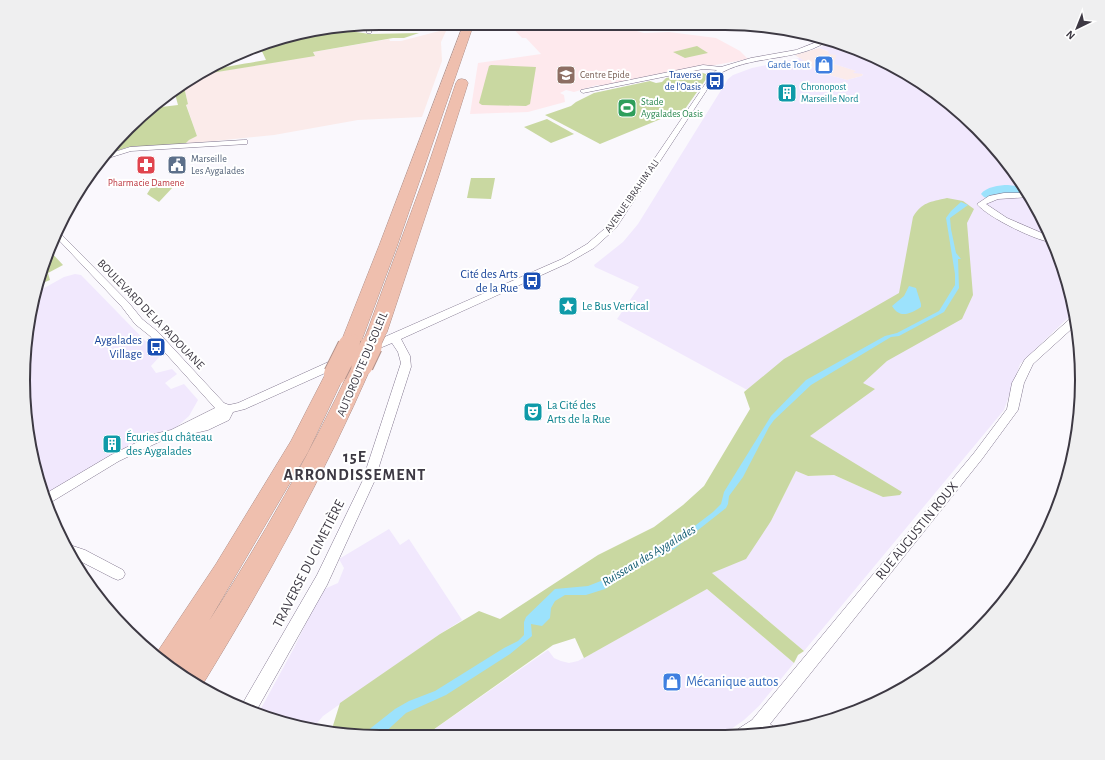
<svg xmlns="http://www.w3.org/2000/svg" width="1105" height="760" viewBox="0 0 1105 760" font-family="'Alegreya Sans',sans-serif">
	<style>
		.commercial { fill: #fbebea }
		.built { fill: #f1e8fd }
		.education { fill: #fee9ed }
		.green { fill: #c9d8a1 }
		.water { fill: #9ce2fc }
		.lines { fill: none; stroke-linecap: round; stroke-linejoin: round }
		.river { fill: #9ce2fc; fill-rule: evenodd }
		.minor-casing { stroke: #82778f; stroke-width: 1 }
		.motorway-casing { stroke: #b19089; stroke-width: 1 }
		.minor { fill: #fff; fill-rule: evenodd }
		.motorway { fill: #efbfae; fill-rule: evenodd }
		.motorway-bridge-far1-casing { stroke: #b19089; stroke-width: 19; stroke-linecap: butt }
		.motorway-bridge-casing { stroke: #b19089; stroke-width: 24; stroke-linecap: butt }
		.motorway-bridge-far1 { stroke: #efbfae; stroke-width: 18 }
		.motorway-bridge { stroke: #efbfae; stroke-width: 22 }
		.labels { text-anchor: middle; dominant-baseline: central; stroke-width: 4; stroke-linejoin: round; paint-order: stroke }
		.far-shop-label { font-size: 10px; fill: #366cbe; stroke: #fff; text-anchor: end }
		.far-education-label { font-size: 10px; fill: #785e54; stroke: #fff; text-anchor: start }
		.far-transit-label { font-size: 10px; fill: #164399; stroke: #fff; text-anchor: end }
		.far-culture-label { font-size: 10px; fill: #0d838f; stroke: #fff; text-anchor: start }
		.far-leisure-label { font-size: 10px; fill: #27864d; stroke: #fff; text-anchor: start }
		.far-service-label { font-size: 10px; fill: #4e5e75; stroke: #fff; text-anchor: start }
		.far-health-label { font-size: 10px; fill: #be3a42; stroke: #fff }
		.far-street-label { font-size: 10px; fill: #3d3943; stroke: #fff }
		.transit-label { font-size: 12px; fill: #164399; stroke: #fff; text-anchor: end }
		.culture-label { font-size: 12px; fill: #0d838f; stroke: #fff; text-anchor: start }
		.street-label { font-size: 12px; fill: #3d3943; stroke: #fff }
		.water-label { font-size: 13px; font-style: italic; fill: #155e74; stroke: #fff }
		.near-street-label { font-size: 14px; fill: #3d3943; stroke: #fff }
		.near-shop-label { font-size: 14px; fill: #366cbe; stroke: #fff; text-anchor: start }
		.district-label { font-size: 16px; font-weight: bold; letter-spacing: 1px; fill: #3d3943; stroke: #fff }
		.rim { fill: none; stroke: #3d3943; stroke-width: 2 }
	</style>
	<rect width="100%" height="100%" fill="#faf8fd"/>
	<g class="commercial">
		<polygon points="447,29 441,42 442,61 422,117 358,120 274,135 185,144 189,140 197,136 186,104 188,104 184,87 185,82 197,79 205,74 315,55 313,52 389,39 390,41 401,41"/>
		<polygon points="819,48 837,55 834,64 857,71 863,74 862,76 847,80 822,73 795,55"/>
	</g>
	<g class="built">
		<polygon points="828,43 903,71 978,128 1022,182 1055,244 1075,311 1020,364 1004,410 804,651 712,573 771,521 796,471 808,476 834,475 883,497 762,398 617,319 639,287 595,267 594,265 623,242 638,224 728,79 733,75 752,68 800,58 822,73 847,80 862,76 863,74 853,73 856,71 834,64 836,55 829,54 828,51 819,48"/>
		<polygon points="75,274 81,275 160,356 151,366 156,373 172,369 177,374 165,383 171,389 184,384 198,400 189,416 173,430 50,491 42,485 30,449 26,334 37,292 64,277"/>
		<polygon points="389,529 400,545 409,539 462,620 440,634 323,716 311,730 258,714 294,648 322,590 338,583 344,568 339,559"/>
		<polygon points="707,589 794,663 759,706 744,720 724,734 718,737 423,737 548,650 554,658 561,661 569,663 578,661"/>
	</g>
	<polygon class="education" points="508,23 607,23 644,33 669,32 716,38 740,51 748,59 601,86 597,85 574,92 566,90 560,93 564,95 565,102 528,112 470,114 478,63 541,54 526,38 522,38"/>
	<g class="green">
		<polygon points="632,23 676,23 673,31 630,27"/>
		<path d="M335 29 370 34 419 33 404 38H393L313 52 315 56 205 74 197 79 185 82 184 87 188 104 186 105 197 136 189 140 185 144 128 147 105 155 111 145 153 108 178 105 174 90C199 68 234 66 266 60L260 47 287 35Z"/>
		<polygon points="697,46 708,53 685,58 673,52"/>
		<polygon points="491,65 536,67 530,104 526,106 482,105 479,103 489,66"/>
		<polygon points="700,72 709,75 685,109 600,144 545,115 571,106 576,102 594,93 650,81 656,83 662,82 666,78"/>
		<polygon points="547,119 574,134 551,143 524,127"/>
		<polygon points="471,178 495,178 491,199 467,198"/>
		<polygon points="152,186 174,186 159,202 147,194"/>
		<path d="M947 198 963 201 974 209 967 223 973 295 962 319 887 361 863 383 875 389 810 436 902 492 900 495 883 497 834 475 808 476 796 471 771 521 746 559 712 573 804 651 798 655 794 663 707 589 584 658 575 638 553 645 423 737H380L331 732 340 703 440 634 479 611 500 619 598 555 654 527 683 505 704 486 750 409 744 392 784 359 899 293 913 217C922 202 930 202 947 198Z"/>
		<polygon points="49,250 63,265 48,273 50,280 45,282 43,277 41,278"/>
	</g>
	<g class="water">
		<polygon points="961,202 968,205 950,218 951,229 956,253 961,259 958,259 959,288 944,312 899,336 891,337 811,385 774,420 769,427 743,477 729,496 728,504 726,508 674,549 637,568 605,589 586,595 565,595 555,601 551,608 550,618 542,626 531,624 532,636 510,654 446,695 406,713 380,737 362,735 395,709 409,701 435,691 504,648 518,641 524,635 524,622 526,617 555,589 588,586 611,577 628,564 679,538 713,512 721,504 724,492 771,416 806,380 885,336 897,333 939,311 955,285 955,274 946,218 951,211"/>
		<path d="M909 286 916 288 921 304V307C910 314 900 319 892 306L904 296Z"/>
	</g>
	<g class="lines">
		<path class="river" d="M1008 185 1025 187 1030 196 1008 194 989 199 984 197 981 194C986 187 999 185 1008 185Z"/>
		<g class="minor-casing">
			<g id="minor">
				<polygon points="367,25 372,28 371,33 367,33 366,29 361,26"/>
				<path d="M822 40 826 42C793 63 749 54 716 76L616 228 594 248 568 263 401 339 410 356 411 367 374 482 327 585 255 713 240 708 317 575 362 482 401 363 398 352 392 343 368 353 364 352 363 349 364 346 562 259 587 244 610 224 712 74 717 70 703 69 583 93 580 91 581 90 703 65 721 67 751 58 796 50Z"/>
				<polygon points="244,140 247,140 247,144 131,151 102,160 105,155 130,147"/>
				<path d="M1004 193H1028L1030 197 998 199 986 204 1007 218 1051 237 1055 243C1038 242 987 217 977 204L989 196Z"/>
				<polygon points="58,231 129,303 142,319 158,332 224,403 229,405 238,403 335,359 343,359 344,362 343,365 245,409 233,412 229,420 208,430 161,441 119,461 48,504 45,494 111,455 154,434 171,430 215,408 150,336 135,324 122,307 55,236"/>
				<polygon points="1076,316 1077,324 1033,364 1024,383 1018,410 982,459 770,724 774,727 776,732 736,736 738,729 752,720 974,453 1007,409 1012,383 1025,359 1072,317"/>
				<polygon points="70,545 85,550 123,570 125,574 123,578 118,580 113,578 74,558 66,546"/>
			</g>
		</g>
		<g class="motorway-casing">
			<g id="motorway">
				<polygon points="464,23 474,23 397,246 361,342 358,347 351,349 344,347 341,342 379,246"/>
				<polygon points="462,79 466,80 468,83 439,175 387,332 384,337 377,338 370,337 367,332 425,175 456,83 458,80"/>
				<path d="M362 358 369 360 372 365C323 477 265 583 201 687L181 677 155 655 156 654 216 564 291 441 328 369 335 367 342 369 345 374 308 452 209 621C262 539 310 454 352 365L355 360Z"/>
			</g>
		</g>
		<use href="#minor" class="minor"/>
		<use href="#motorway" class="motorway"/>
		<g class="motorway-bridge-far1-casing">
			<g id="motorway-bridge-far1">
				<polyline points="349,347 351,342"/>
				<polyline points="370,347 377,332"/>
			</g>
		</g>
		<g class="motorway-bridge-casing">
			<g id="motorway-bridge">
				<polyline points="362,365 371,346"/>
				<polyline points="335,374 349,346"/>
			</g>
		</g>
		<use href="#motorway-bridge-far1" class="motorway-bridge-far1"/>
		<use href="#motorway-bridge" class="motorway-bridge"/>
	</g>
	<defs>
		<g id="shop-square" transform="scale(1)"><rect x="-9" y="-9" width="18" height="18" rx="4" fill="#3f7fe0" stroke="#fff"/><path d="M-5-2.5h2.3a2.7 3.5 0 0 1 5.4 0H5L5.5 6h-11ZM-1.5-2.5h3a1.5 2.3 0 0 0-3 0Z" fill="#fff"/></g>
		<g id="school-square" transform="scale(1)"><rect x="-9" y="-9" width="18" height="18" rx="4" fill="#8d6e63" stroke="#fff"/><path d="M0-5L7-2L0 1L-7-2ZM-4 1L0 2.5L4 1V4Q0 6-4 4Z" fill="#fff"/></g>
		<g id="bus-square" transform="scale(1)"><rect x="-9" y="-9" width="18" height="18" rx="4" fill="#1a4fb4" stroke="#fff"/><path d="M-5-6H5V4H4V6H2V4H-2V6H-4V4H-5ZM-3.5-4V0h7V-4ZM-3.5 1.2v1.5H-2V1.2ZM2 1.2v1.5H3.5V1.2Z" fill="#fff"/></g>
		<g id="building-square" transform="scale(1)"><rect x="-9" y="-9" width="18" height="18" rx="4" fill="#0f9aa8" stroke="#fff"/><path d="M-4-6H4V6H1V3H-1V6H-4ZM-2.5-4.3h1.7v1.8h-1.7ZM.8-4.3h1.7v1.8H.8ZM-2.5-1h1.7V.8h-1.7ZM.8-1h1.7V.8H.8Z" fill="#fff"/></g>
		<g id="stadium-square" transform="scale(1)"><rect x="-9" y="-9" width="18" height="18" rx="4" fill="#2e9e5b" stroke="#fff"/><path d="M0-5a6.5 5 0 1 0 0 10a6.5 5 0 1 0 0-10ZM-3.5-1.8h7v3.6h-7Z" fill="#fff"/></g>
		<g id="pharmacy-square" transform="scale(1)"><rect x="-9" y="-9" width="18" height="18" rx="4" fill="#e0444e" stroke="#fff"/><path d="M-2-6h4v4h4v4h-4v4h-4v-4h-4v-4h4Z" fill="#fff"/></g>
		<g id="civic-square" transform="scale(1)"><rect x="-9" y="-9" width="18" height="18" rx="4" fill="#5c6f8a" stroke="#fff"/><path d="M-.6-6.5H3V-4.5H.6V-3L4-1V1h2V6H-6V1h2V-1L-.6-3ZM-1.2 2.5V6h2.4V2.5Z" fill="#fff"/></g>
		<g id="sight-square" transform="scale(1)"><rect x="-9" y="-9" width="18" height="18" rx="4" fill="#0f9aa8" stroke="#fff"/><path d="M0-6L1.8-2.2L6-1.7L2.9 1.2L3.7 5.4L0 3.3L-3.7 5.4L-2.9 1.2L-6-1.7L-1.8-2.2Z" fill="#fff"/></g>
		<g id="theatre-square" transform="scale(1)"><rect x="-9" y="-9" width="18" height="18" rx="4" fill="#0f9aa8" stroke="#fff"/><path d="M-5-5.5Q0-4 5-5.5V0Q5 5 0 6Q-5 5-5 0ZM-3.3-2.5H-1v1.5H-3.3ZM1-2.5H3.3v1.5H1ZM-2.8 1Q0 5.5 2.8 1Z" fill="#fff"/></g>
	</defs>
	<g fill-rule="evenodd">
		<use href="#shop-square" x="824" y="65"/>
		<use href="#school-square" x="566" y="75"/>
		<use href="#bus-square" x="715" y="81"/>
		<use href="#building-square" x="787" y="93"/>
		<use href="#stadium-square" x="627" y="108"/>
		<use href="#pharmacy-square" x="146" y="165"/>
		<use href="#civic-square" x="177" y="165"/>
		<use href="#bus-square" x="532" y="281"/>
		<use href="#sight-square" x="568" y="306"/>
		<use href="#bus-square" x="156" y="347"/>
		<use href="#theatre-square" x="533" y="412"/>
		<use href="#building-square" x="112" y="444"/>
		<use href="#shop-square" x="672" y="682"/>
	</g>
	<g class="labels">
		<g class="far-shop-label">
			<text x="810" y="65">Garde Tout</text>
		</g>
		<g class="far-education-label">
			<text x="580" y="75">Centre Epide</text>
		</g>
		<g class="far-transit-label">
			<text x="701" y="75">Traverse<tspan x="701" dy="12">de l'Oasis</tspan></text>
		</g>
		<g class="far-culture-label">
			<text x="801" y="87">Chronopost<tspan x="801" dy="12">Marseille Nord</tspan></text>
		</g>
		<g class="far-leisure-label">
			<text x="641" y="102">Stade<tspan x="641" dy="12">Aygalades Oasis</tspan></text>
		</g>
		<g class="far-service-label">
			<text x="191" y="159">Marseille<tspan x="191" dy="12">Les Aygalades</tspan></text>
		</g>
		<g class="far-health-label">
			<text x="146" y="183">Pharmacie Damene</text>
		</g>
		<g class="far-street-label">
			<text transform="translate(632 196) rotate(-55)">AVENUE IBRAHIM ALI</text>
		</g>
		<g class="transit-label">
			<text x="518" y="274">Cité des Arts<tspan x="518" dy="14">de la Rue</tspan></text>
			<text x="142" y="340">Aygalades<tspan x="142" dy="14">Village</tspan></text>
		</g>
		<g class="culture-label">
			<text x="582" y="306">Le Bus Vertical</text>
			<text x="547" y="405">La Cité des<tspan x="547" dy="14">Arts de la Rue</tspan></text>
			<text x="126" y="437">Écuries du château<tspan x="126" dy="14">des Aygalades</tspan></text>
		</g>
		<g class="street-label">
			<text transform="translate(151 314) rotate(46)">BOULEVARD DE LA PADOUANE</text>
			<text transform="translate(362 364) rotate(-67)">AUTOROUTE DU SOLEIL</text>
		</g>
		<g class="water-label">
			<text transform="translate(649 556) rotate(-31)">Ruisseau des Aygalades</text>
		</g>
		<g class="near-street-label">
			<text transform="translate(917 531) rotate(-51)">RUE AUGUSTIN ROUX</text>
			<text transform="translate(309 564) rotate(-63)">TRAVERSE DU CIMETIÈRE</text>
		</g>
		<g class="near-shop-label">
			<text x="686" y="682">Mécanique autos</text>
		</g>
		<g class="district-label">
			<text x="355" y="457">15E<tspan x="355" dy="18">ARRONDISSEMENT</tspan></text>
		</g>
	</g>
	<path d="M0 0H1105V760H0ZM380 30H725A350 350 0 0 1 1075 380V380A350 350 0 0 1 725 730H380A350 350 0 0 1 30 380V380A350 350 0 0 1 380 30Z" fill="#efeff0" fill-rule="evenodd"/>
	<path class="rim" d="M380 30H725A350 350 0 0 1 1075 380V380A350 350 0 0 1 725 730H380A350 350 0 0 1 30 380V380A350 350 0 0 1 380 30Z"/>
	<g transform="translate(1077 28) rotate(223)" stroke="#ffffff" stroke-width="3" paint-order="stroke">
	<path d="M0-3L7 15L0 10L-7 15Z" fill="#3d3943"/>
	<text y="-6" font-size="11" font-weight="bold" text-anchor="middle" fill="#3d3943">N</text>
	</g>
</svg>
